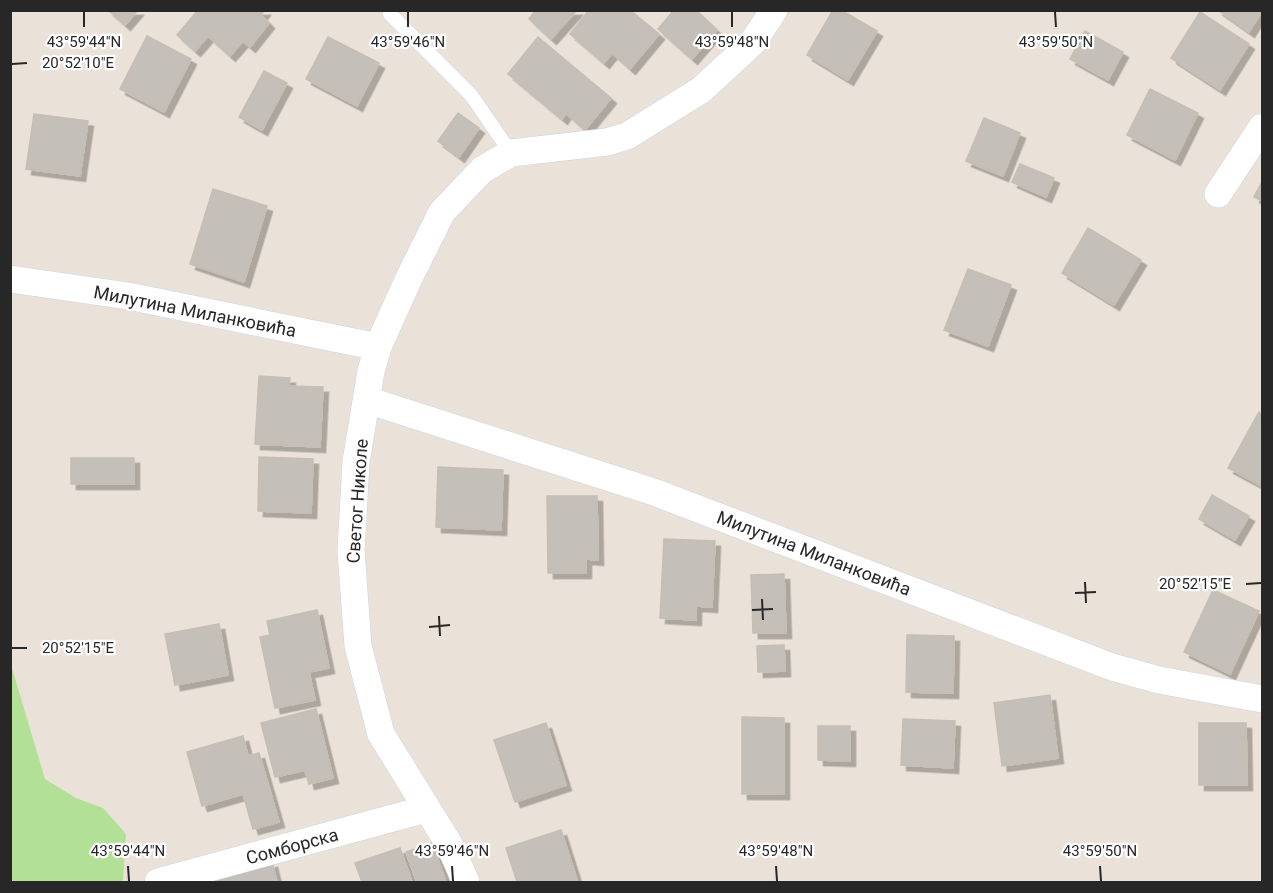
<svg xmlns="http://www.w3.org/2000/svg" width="1273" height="893" viewBox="0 0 1273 893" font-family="Roboto,sans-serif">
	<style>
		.green { fill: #b1e096 }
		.building { fill: #c5bfb9; stroke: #c5beb3; stroke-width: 1.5; filter: url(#shadow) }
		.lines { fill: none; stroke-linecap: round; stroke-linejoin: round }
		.service-casing { stroke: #ced2e0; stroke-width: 15 }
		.minor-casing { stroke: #ced2e0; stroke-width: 28 }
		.service { stroke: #fff; stroke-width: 14 }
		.minor { stroke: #fff; stroke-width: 27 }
		.ticks { fill: none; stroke: #272727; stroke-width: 2 }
		.labels { text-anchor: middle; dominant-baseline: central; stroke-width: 4.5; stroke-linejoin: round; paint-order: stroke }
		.street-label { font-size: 18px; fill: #272727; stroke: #fff }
		.ticks-label { font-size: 15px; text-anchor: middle; fill: #272727; stroke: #fff; stroke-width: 4.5; stroke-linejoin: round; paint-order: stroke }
	</style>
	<defs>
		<filter id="shadow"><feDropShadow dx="5.5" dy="5.5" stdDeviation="0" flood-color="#0004"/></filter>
	</defs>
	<rect width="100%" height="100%" fill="#eae2d9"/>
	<polygon class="green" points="11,665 45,779 76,798 103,808 126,834 123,880 119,882 13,882 11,878"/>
	<g class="building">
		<polygon points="108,10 138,10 125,25"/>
		<polygon points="198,10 265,10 261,15 269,23 250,47 243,41 230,56 208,36 195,51 177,35"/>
		<polygon points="536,10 577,10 551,39 529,19"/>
		<polygon points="589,10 630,10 659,34 630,69 612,53 604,63 570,34"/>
		<polygon points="674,10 696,10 717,30 692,59 658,29"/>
		<polygon points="833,10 841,10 877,31 848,80 807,55"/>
		<polygon points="1218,10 1262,10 1262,11 1249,32"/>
		<polygon points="1200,12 1249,44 1220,90 1171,58"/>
		<polygon points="1085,31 1123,52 1108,80 1070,59"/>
		<polygon points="147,36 191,59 164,112 120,89"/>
		<polygon points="328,37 379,63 357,106 306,79"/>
		<polygon points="538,37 611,98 585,130 566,113 562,119 508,74"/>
		<polygon points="264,71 287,83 262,130 239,117"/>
		<polygon points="1150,89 1198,113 1175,160 1127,135"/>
		<polygon points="458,113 479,128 459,157 438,141"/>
		<polygon points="34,114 88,121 80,176 26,169"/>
		<polygon points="984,118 1020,133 1003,176 966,161"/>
		<polygon points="1020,164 1054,178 1046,197 1012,182"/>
		<polygon points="1262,182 1262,201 1254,197"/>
		<polygon points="213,189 267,206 244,282 190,264"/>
		<polygon points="1088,228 1141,260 1114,305 1062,273"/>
		<polygon points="968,269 1011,285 988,346 944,330"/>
		<polygon points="259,376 290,378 289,386 323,387 320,447 255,444"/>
		<polygon points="1259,412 1262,415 1262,486 1228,468"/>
		<polygon points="259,457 313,459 311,513 258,511"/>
		<rect x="71" y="458" width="63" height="26"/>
		<polygon points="438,467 503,470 501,530 436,527"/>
		<polygon points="1212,495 1249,516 1235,540 1199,519"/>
		<polygon points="547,496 597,496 598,560 586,559 586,573 548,573"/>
		<polygon points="664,539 715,541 712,607 696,606 696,620 660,618"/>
		<polygon points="784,574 786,633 753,633 751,575"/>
		<polygon points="1213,590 1259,611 1230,674 1184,652"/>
		<polygon points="317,610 329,668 309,672 315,700 275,708 260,637 270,635 267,621"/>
		<polygon points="219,624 228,675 175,685 165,634"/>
		<polygon points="907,635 954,636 953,693 906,692"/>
		<polygon points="784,645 785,671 758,672 757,646"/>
		<polygon points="1050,695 1058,758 1002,766 994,703"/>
		<polygon points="316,709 333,778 309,784 305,770 275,777 261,723"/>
		<polygon points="742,717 784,718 784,794 742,794"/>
		<polygon points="903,719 955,721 953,768 901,765"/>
		<polygon points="546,723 566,785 515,802 494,740"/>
		<polygon points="1199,723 1246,723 1247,785 1199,785"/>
		<polygon points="818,726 850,726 850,761 818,760"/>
		<polygon points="243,736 248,756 259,753 279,822 253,829 243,794 202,806 187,752"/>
		<polygon points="561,830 577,880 569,882 517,882 506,848"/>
		<polygon points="432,843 446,882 417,882 406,852"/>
		<polygon points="400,848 412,882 362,882 355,863"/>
		<polygon points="272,862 277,882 215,882 213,877"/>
	</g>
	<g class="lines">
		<g class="service-casing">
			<polyline id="service" points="390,14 471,95 511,153"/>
		</g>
		<g class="minor-casing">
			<g id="minor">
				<polyline points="1218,194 1262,127"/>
				<polyline points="10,279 128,296 378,347"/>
				<polyline points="367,400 654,492 1112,667 1159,680 1262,699"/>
				<polyline points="158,882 426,809"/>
				<polyline points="466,882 449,844 381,734 358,646 351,551 356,462 371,371 378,347 409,278 442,212 482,170 511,153 607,142 627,136 701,90 753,42 774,10"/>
			</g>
		</g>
		<use href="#service" class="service"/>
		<use href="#minor" class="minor"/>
	</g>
	<path class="ticks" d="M84 12V27M408 12V27M732 12V27M1055 12 1056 27M12 64 27 63M1085 582 1086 603M1246 584 1261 583M1075 593 1096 592M762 599 763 620M752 610 773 609M439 616 440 636M429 627 450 625M12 648H27M128 866 129 881M452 866 453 881M776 866 777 881M1100 866 1101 881"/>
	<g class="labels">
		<g class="street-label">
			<text transform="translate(195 311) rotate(11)">Милутина Миланковића</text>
			<text transform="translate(357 501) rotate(-86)">Светог Николе</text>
			<text transform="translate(814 553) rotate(21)">Милутина Миланковића</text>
			<text transform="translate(292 846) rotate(-15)">Сомборска</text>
		</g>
	</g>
	<g class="ticks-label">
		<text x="84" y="47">43°59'44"N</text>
		<text x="408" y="47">43°59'46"N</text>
		<text x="732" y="47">43°59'48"N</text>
		<text x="1056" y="47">43°59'50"N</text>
		<text x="78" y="68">20°52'10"E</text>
		<text x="1195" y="589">20°52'15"E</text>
		<text x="78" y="653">20°52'15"E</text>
		<text x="128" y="856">43°59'44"N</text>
		<text x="452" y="856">43°59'46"N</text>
		<text x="776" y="856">43°59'48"N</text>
		<text x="1100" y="856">43°59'50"N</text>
	</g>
	<rect width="1273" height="893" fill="none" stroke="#272727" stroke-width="24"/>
</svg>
